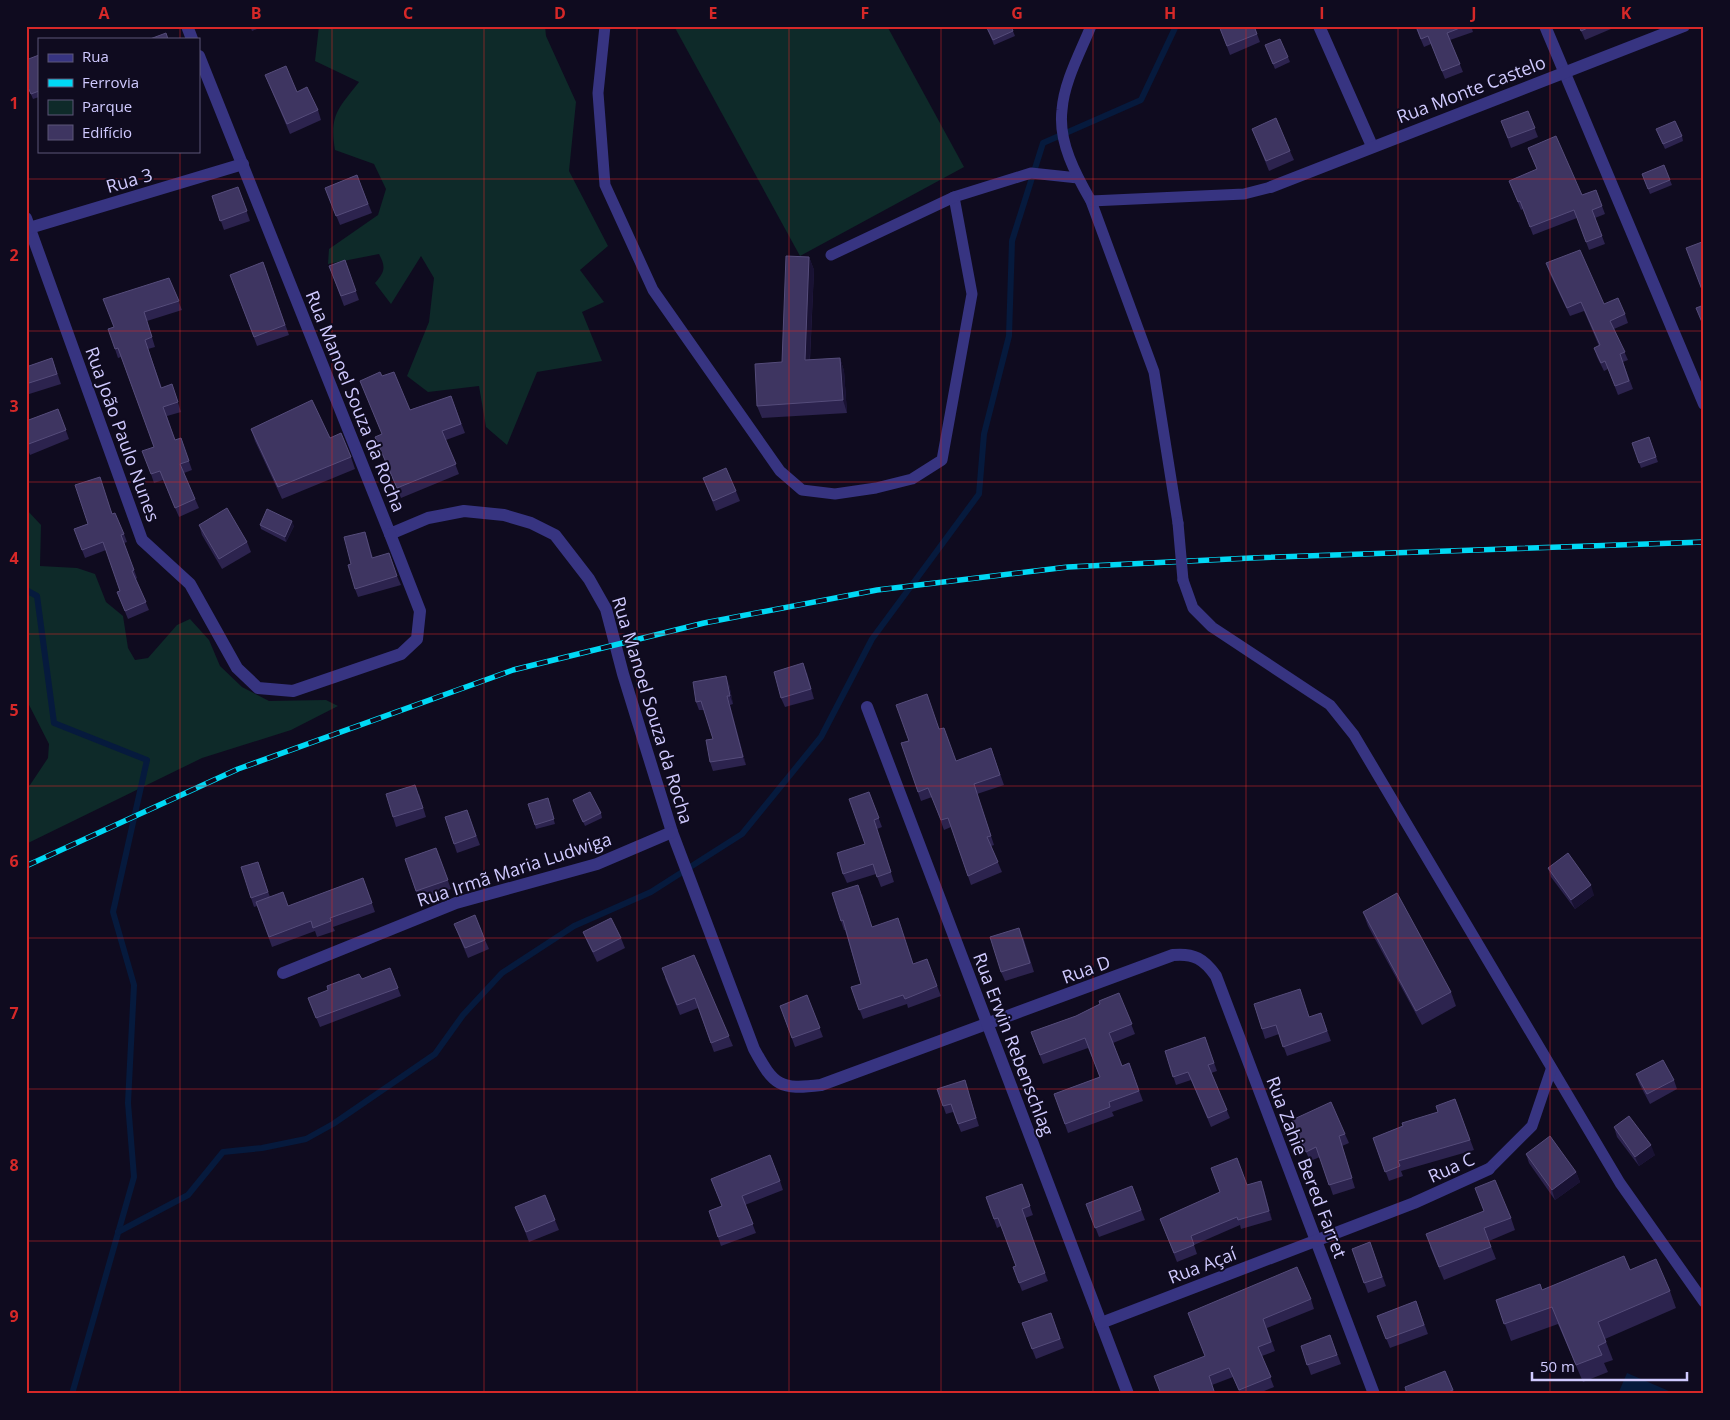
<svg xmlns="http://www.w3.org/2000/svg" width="1730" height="1420" viewBox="0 0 1730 1420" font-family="'Open Sans',sans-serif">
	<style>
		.green { fill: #0e2a29 }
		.water { fill: #061a3d }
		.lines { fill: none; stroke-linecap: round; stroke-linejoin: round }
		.stream { stroke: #061a3d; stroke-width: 6 }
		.lane { stroke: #373481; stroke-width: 11 }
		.street { stroke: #373481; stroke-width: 12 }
		.rail-casing { stroke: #00d9f5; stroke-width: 5.5 }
		.rail { stroke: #0f0b1f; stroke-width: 4; stroke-dasharray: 11; stroke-linecap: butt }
		.lane-bridge { stroke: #373481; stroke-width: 11 }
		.wall { fill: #2c234e }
		.shaded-wall { fill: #191233 }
		.building { fill: #3e3561; stroke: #554c7a }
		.grid { fill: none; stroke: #d62828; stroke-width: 1; stroke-opacity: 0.55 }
		.labels { text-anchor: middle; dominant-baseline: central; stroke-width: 4; stroke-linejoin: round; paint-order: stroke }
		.street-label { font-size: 18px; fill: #d0caff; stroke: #0f0b1f }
		.neatline { fill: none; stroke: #d62828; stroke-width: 2 }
		.grid-label { font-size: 16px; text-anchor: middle; font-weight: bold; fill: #d62828 }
	</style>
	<rect width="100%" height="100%" fill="#0f0b1f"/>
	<g class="green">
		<path d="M319 26H545L546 36 576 102 569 171 608 246 580 270 604 302 582 312 602 361 537 372 507 445 486 427 479 386 428 392 407 376 429 322 434 278 421 256 391 304 375 283C385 272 386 267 379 254L328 264 329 249 378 215 386 189 374 164 335 150C329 114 339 108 359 82L315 61Z"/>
		<polygon points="674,26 887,26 964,167 800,256"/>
		<polygon points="26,509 41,525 40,566 77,568 95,574 106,602 123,616 128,648 135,660 148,658 177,625 190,619 209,640 220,666 242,687 269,701 326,700 338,706 291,730 202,758 26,844 26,791 48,758 49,744 26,699"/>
	</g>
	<polygon class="water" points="1627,1373 1676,1394 1618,1394"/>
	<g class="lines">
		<g class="stream">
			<polyline points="26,590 37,596 54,723 147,760 113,912 134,985 128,1103 134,1177 72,1394"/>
			<polyline points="118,1232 188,1195 223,1152 262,1148 306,1139 333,1124 435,1054 463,1015 502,973 574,926 651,892 742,834 821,737 872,639 979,494 984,434 1009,336 1012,241 1043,143 1141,100 1176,26"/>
		</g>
		<g class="lane">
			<polyline points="605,26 598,93 605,185 653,290 780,471 802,490 835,494 876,488 912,479 942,460 972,294 954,197 1031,173 1078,178"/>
			<path d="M1091 26C1080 53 1064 82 1062 110 1058 142 1076 175 1091 201L1154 372 1178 523"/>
			<polyline points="1091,201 1244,194 1271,187"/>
			<polyline points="831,255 954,197"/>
			<polyline points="1183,580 1193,608 1212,627 1330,705 1354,735 1620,1183 1704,1302"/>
			<polyline points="1489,1169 1532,1126 1551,1070"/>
		</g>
		<g class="street">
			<polyline points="187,26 192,39"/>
			<polyline points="1319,26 1372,146"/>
			<polyline points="1545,26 1704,404"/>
			<path d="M199 56 390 534 428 518 464 511 504 515 531 523 555 535 589 579 606 609 623 674 672 832 754 1049C774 1086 780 1090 821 1085L1173 955C1194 953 1204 959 1216 976L1374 1394"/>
			<polyline points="1271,187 1684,26"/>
			<polyline points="26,218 142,540 190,584 237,668 258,688 293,691 401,654 417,639 420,611 390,534"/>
			<polyline points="26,229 243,164"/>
			<polyline points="867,707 1128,1394"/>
			<polyline points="283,973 456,903 597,864 672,832"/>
			<polyline points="1101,1323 1414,1203 1489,1169"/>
		</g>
		<g class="rail-casing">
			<polyline id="rail" points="26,866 238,769 513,670 704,623 877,590 1068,567 1251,558 1704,542"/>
		</g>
		<use href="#rail" class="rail"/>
		<polyline class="lane-bridge" points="1178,523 1183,580"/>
	</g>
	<g class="wall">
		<polygon points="250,26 264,26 252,31"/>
		<polygon points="986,26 1011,26 1015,36 994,45"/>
		<polygon points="1219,26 1254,26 1260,42 1230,55"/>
		<polygon points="1415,26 1471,26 1473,32 1450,40 1463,72 1445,79 1431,44 1424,47"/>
		<polygon points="1579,26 1618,26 1585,40"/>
		<polygon points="1267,50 1288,57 1290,62 1275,69"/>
		<polygon points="39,55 39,97 33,99 26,83"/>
		<polygon points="265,75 318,110 321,120 290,134"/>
		<polygon points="1528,111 1538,137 1511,148 1501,121"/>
		<polygon points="1252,129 1290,151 1294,160 1269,171"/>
		<polygon points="1658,134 1682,136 1683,141 1665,149"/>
		<polygon points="1528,148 1582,195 1596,190 1605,214 1595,218 1605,244 1589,250 1577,218 1533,235 1523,209 1521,210 1509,181 1537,170"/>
		<polygon points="1664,165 1672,185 1650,194 1642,174"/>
		<polygon points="357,175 372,213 340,225 325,188"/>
		<polygon points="238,187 250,221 224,230 212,196"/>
		<polygon points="809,257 814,270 810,360 840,358 844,371 847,413 762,418 757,406 782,362"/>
		<polygon points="345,260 359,300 344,306 329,266"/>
		<polygon points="263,262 289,335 257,346 230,275"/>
		<polygon points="1546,263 1604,304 1625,314 1628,323 1614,329 1628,360 1623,362 1633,389 1618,395 1608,369 1604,371 1597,357 1594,348 1599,346 1584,311 1570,316 1549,272"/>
		<polygon points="169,278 182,310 147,321 155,347 148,349 162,388 172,384 181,412 167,416 175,440 181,438 192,470 184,473 199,508 179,517 163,480 154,483 151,474 154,447 121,357 118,358 115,349 114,327"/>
		<polygon points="52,358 61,384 26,395 26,367"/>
		<polygon points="382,376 410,410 451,396 465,433 446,440 459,474 401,498 375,437 382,434 360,381"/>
		<polygon points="58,409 69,439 30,455 26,446 26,421"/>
		<polygon points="251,429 330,438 351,457 355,469 282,499 255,441"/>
		<polygon points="1649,437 1658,462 1641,468 1632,443"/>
		<polygon points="703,478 736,491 740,501 716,511"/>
		<polygon points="112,514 124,534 127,542 124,543 137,578 136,579 149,610 128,619 117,592 120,591 106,550 85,558 74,529"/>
		<polygon points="199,525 247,542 251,552 222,569 202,535"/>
		<polygon points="260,525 294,526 286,542 261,529"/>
		<polygon points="365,532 373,558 397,576 401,585 358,597 355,589 351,564"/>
		<polygon points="807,673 814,699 785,707 781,698"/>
		<polygon points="729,684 733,704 730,705 746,765 713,771 710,762 713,739 704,710 699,710 696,702"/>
		<polygon points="939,729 956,761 991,748 1004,785 977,794 994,845 991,846 1002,872 971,885 951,827 944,830 932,797 921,801 901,743"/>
		<polygon points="869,792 882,827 877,829 894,882 881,887 876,874 847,883 843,874 865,844"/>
		<polygon points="419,794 426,817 396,827 393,817"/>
		<polygon points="573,800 601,813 602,818 585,826"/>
		<polygon points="549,803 555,824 536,829 535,825"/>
		<polygon points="467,810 480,845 457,853 445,817"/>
		<polygon points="436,848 451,889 419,901 405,859"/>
		<polygon points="258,862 270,897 288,906 363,878 375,912 333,927 335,931 317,937 315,931 272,947 257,906 254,907 251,898"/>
		<polygon points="1548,868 1594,895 1575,909 1551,877"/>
		<polygon points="862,894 872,927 914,964 927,959 941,996 908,1008 907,1004 863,1019 851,987 861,984 845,930 844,930 841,921"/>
		<polygon points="1363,912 1451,992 1456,1006 1422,1025 1368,926"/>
		<polygon points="454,924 485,940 489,949 468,958"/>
		<polygon points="583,932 621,938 625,948 597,962 587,941"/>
		<polygon points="1023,937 1034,972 1005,981 1001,972"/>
		<polygon points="694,955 733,1046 714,1052 698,1008 680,1015 665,978"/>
		<polygon points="390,968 401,996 320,1027 308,998 362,979"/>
		<polygon points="1119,993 1135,1034 1113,1043 1122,1066 1129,1063 1143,1101 1112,1112 1114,1116 1068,1133 1054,1094 1100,1077 1088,1048 1043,1064 1031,1032 1076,1016 1100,1004"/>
		<polygon points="807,995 823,1037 795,1047 780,1006"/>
		<polygon points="1254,1004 1310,1017 1321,1013 1331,1041 1287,1056 1279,1034 1265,1039"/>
		<polygon points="1205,1037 1217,1071 1211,1073 1230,1118 1211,1127 1191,1080 1176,1085 1165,1051"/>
		<polygon points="1636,1074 1674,1080 1677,1089 1650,1104 1639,1083"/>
		<polygon points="967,1088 979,1126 961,1132 953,1112 946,1114 937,1089"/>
		<polygon points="1455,1099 1474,1150 1401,1171 1403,1176 1389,1181 1373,1138 1438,1112"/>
		<polygon points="1292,1120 1345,1134 1349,1143 1342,1146 1355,1188 1333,1195 1320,1157 1310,1161"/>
		<polygon points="1614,1127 1655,1155 1639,1166 1617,1137"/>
		<polygon points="1526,1154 1576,1172 1580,1182 1555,1200 1529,1163"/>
		<polygon points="711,1179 780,1181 783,1190 745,1205 756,1233 721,1246 709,1211 722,1206"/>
		<polygon points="1022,1184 1033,1215 1025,1218 1048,1281 1022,1291 1013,1267 1016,1266 1001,1226 997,1228 986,1197"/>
		<polygon points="1247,1185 1264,1190 1272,1220 1241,1229 1240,1225 1194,1245 1197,1254 1177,1262 1160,1219"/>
		<polygon points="1132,1186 1145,1220 1099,1237 1086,1204"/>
		<polygon points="1475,1188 1511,1218 1515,1230 1489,1241 1496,1259 1444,1280 1430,1247 1484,1211"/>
		<polygon points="519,1216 555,1220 559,1230 529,1242"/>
		<polygon points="1370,1242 1386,1286 1368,1293 1352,1249"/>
		<polygon points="1630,1270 1670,1291 1676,1308 1605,1339 1613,1360 1604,1363 1608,1372 1583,1382 1558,1324 1511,1341 1496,1300 1542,1290"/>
		<polygon points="1311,1299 1314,1309 1267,1328 1275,1351 1262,1356 1274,1387 1257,1394 1240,1394 1233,1377 1212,1385 1215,1394 1160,1394 1205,1356 1188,1313"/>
		<polygon points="1416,1301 1428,1334 1390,1348 1377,1316"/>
		<polygon points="1051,1313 1064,1348 1036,1359 1022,1323"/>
		<polygon points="1330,1335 1341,1364 1311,1375 1301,1346"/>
		<polygon points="1445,1371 1455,1394 1407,1394"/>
	</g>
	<g class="shaded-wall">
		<polygon points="809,257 814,270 809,373 805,360"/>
		<polygon points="840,358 844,371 847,413 843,400"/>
		<polygon points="292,521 294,526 286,542 285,537"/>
		<polygon points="365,532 368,540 375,567 372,558"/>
		<polygon points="803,663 807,673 814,699 811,689"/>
		<polygon points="726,676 729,684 733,704 730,696"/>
		<polygon points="727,696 730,705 746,765 743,757"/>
		<polygon points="1591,885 1594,895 1575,909 1571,900"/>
		<polygon points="1651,1145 1655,1155 1639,1166 1635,1157"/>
		<polygon points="1576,1172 1580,1182 1555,1200 1552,1190"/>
		<polygon points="1261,1181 1264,1190 1272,1220 1269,1211"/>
	</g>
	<g class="building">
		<polygon points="986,26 1011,26 1013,31 993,40"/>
		<polygon points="1219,26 1254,26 1257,34 1227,46"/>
		<polygon points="1416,26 1465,26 1447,33 1460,64 1442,71 1428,36 1421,39"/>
		<polygon points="1579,26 1592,26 1581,31"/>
		<polygon points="166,33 168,39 150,39"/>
		<polygon points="1280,39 1288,57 1273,64 1265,45"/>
		<polygon points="39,55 39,91 31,94 26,83 26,60"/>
		<polygon points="286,66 297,92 307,87 318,110 287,124 265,75"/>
		<polygon points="1528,111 1535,128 1508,138 1501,121"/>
		<polygon points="1276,118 1290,151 1266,161 1252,129"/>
		<polygon points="1675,121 1682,136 1663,144 1656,129"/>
		<polygon points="1556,136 1582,195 1596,190 1602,206 1592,210 1602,236 1586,242 1574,210 1530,227 1520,201 1518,202 1509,181 1537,169 1528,148"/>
		<polygon points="1664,165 1670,180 1648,189 1642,174"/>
		<polygon points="357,175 368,204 336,216 325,188"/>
		<polygon points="238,187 247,211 220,221 212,196"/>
		<polygon points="1702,242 1704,245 1704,295 1686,248"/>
		<polygon points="1580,250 1604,304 1618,298 1625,314 1610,321 1625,352 1620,354 1629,381 1615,386 1605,361 1601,363 1594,348 1600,345 1581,302 1567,308 1546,263"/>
		<polygon points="786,256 809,257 805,360 840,358 843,400 757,406 755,364 782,362"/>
		<polygon points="345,260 356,291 341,296 329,266"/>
		<polygon points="263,262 285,325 254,337 230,275"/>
		<polygon points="169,278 179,301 144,312 152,337 145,340 161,388 172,384 178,402 163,407 175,440 181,438 189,461 180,464 195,499 175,508 160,471 151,474 142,451 154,447 118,348 115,349 108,329 114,327 103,299"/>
		<polygon points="1704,305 1704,327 1696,308"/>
		<polygon points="52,358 57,374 26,384 26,367"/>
		<polygon points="380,372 382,376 394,372 410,410 451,396 461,424 442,431 456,464 397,488 375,437 382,434 360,381"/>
		<polygon points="312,400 330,438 341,433 351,457 278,487 251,429"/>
		<polygon points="58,409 66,430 26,445 26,421"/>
		<polygon points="1649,437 1656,457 1639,463 1632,443"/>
		<polygon points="726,468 736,491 713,501 703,478"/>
		<polygon points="100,477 112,514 115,513 124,534 121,535 134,570 132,571 146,602 125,611 117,592 120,591 103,542 82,550 74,529 88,524 75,485"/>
		<polygon points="227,508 247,542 219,559 199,525"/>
		<polygon points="267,509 292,521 285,537 260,525"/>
		<polygon points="365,532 372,558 389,553 397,576 355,589 348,565 351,564 344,537"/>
		<polygon points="803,663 811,689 781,698 774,672"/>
		<polygon points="726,676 730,696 727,696 743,757 710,762 706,740 713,739 701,701 696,702 693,682"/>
		<polygon points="927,694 939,729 944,728 956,761 991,748 1000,775 974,784 991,836 987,837 998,862 968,876 948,818 941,820 928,788 918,792 901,743 909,741 896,705"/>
		<polygon points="415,785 423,808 393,817 386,794"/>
		<polygon points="590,792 601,813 583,822 573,800"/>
		<polygon points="869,792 879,818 874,820 891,872 877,877 873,864 843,874 837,853 865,844 849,799"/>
		<polygon points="548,798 554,819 535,825 528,804"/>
		<polygon points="467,810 476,836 454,844 445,817"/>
		<polygon points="436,848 448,880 416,891 405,859"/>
		<polygon points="1568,853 1591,885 1571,900 1548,868"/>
		<polygon points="258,862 268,892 251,898 241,867"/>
		<polygon points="363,878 372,903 330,918 331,921 313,928 311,921 269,937 256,902 283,892 288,906"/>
		<polygon points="858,885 872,927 898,918 913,964 927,959 937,986 905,999 903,995 859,1010 851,987 861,984 843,920 841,921 832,893"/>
		<polygon points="1397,893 1451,992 1416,1011 1363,912"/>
		<polygon points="475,915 485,940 465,948 454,924"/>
		<polygon points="611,918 621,938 593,952 583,932"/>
		<polygon points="1019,928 1030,963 1001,972 990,937"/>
		<polygon points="694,955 729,1036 711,1043 695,998 677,1005 662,968"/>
		<polygon points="390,968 398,988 316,1018 308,998 328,990 327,986 359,974 362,979"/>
		<polygon points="1300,989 1309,1017 1321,1013 1327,1031 1283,1047 1276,1025 1262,1029 1254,1004"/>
		<polygon points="1119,993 1132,1024 1109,1033 1122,1066 1129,1063 1139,1091 1109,1102 1110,1107 1065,1124 1054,1094 1100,1077 1085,1038 1040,1055 1031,1032 1076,1016 1100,1004 1099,1001"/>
		<polygon points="807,995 820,1028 792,1038 780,1006"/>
		<polygon points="1205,1037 1214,1063 1208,1065 1227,1110 1208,1118 1188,1072 1173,1077 1165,1051"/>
		<polygon points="1663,1060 1674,1080 1647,1094 1636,1074"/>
		<polygon points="965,1080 976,1118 958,1124 951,1104 943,1106 937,1089"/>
		<polygon points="1455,1099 1470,1140 1398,1161 1400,1166 1385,1172 1373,1138 1403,1126 1402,1123 1438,1112 1436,1106"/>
		<polygon points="1331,1102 1345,1134 1339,1136 1352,1178 1329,1185 1316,1147 1306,1152 1292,1120"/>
		<polygon points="1629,1116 1651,1145 1635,1157 1614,1127"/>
		<polygon points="1550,1136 1576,1172 1552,1190 1526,1154"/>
		<polygon points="770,1155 780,1181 742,1196 753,1224 718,1237 709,1211 722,1206 711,1179"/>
		<polygon points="1237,1158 1247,1185 1261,1181 1269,1211 1238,1220 1237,1217 1191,1236 1194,1245 1174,1253 1160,1219 1220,1192 1211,1168"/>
		<polygon points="1495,1180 1511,1218 1484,1228 1491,1247 1439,1267 1426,1234 1484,1211 1475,1188"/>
		<polygon points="1022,1184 1030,1206 1022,1209 1045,1273 1019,1283 1013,1267 1016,1266 998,1218 994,1219 986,1197"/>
		<polygon points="1132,1186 1141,1210 1095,1228 1086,1204"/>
		<polygon points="545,1195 555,1220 526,1232 515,1207"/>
		<polygon points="1370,1242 1382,1277 1364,1283 1352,1249"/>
		<polygon points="1624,1256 1630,1270 1656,1259 1670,1291 1598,1322 1606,1342 1598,1346 1602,1355 1576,1365 1552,1307 1504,1324 1496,1300 1540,1284 1542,1290"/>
		<polygon points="1297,1267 1311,1299 1263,1319 1271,1342 1258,1347 1271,1377 1239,1390 1229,1368 1209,1376 1215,1394 1161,1394 1154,1376 1205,1356 1188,1313"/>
		<polygon points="1416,1301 1424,1325 1386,1339 1377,1316"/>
		<polygon points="1051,1313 1060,1339 1032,1349 1022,1323"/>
		<polygon points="1330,1335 1337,1355 1307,1365 1301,1346"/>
		<polygon points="1445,1371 1453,1390 1444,1394 1407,1394 1405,1387"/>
	</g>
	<path class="grid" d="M180 26V39M332 26V1394M484 26V1394M637 26V1394M789 26V1394M941 26V1394M1093 26V1394M1246 26V1394M1398 26V1394M1550 26V1394M180 151V1394M26 179H1704M26 331H1704M26 482H1704M26 634H1704M26 786H1704M26 938H1704M26 1089H1704M26 1241H1704"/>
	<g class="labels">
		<g class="street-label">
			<text transform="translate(1471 89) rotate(-21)">Rua Monte Castelo</text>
			<text transform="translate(129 180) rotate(-16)">Rua 3</text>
			<text transform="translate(356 401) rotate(68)">Rua Manoel Souza da Rocha</text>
			<text transform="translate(123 434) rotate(70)">Rua João Paulo Nunes</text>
			<text transform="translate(653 710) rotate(73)">Rua Manoel Souza da Rocha</text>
			<text transform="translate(514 869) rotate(-18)">Rua Irmã Maria Ludwiga</text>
			<text transform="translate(1086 969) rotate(-20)">Rua D</text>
			<text transform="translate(1014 1044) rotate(69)">Rua Erwin Rebenschlag</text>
			<text transform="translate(1307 1167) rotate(69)">Rua Zahie Bered Farret</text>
			<text transform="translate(1451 1167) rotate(-24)">Rua C</text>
			<text transform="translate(1202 1265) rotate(-21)">Rua Açaí</text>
		</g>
	</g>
	<rect width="1730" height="1420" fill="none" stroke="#0f0b1f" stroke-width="55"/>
	<rect x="38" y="38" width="162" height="115" fill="#0f0b1f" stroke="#5c5779"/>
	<rect x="48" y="54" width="25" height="8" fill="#373481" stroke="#5c5779"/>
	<text x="82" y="62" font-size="15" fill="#d0caff">Rua</text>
	<rect x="48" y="79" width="25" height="8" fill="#00d9f5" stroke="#5c5779"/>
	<text x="82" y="88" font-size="15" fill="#d0caff">Ferrovia</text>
	<rect x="48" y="100" width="25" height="15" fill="#0e2a29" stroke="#5c5779"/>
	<text x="82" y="112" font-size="15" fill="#d0caff">Parque</text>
	<rect x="48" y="125" width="25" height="15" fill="#3e3561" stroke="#5c5779"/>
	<text x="82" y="138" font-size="15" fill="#d0caff">Edifício</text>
	<path d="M1532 1372v8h155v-8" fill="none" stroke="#d0caff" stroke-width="2.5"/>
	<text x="1540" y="1372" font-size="15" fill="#d0caff" stroke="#0f0b1f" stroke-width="4" paint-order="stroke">50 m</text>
	<rect x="28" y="28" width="1674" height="1364" class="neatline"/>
	<g class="grid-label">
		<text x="104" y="19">A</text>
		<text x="256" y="19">B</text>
		<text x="408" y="19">C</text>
		<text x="560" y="19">D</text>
		<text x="713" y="19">E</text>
		<text x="865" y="19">F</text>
		<text x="1017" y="19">G</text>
		<text x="1170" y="19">H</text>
		<text x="1322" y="19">I</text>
		<text x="1474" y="19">J</text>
		<text x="1626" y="19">K</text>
		<text x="14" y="109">1</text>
		<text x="14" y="261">2</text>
		<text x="14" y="412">3</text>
		<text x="14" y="564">4</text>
		<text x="14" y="716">5</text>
		<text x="14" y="867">6</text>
		<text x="14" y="1019">7</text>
		<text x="14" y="1171">8</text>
		<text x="14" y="1322">9</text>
	</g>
</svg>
